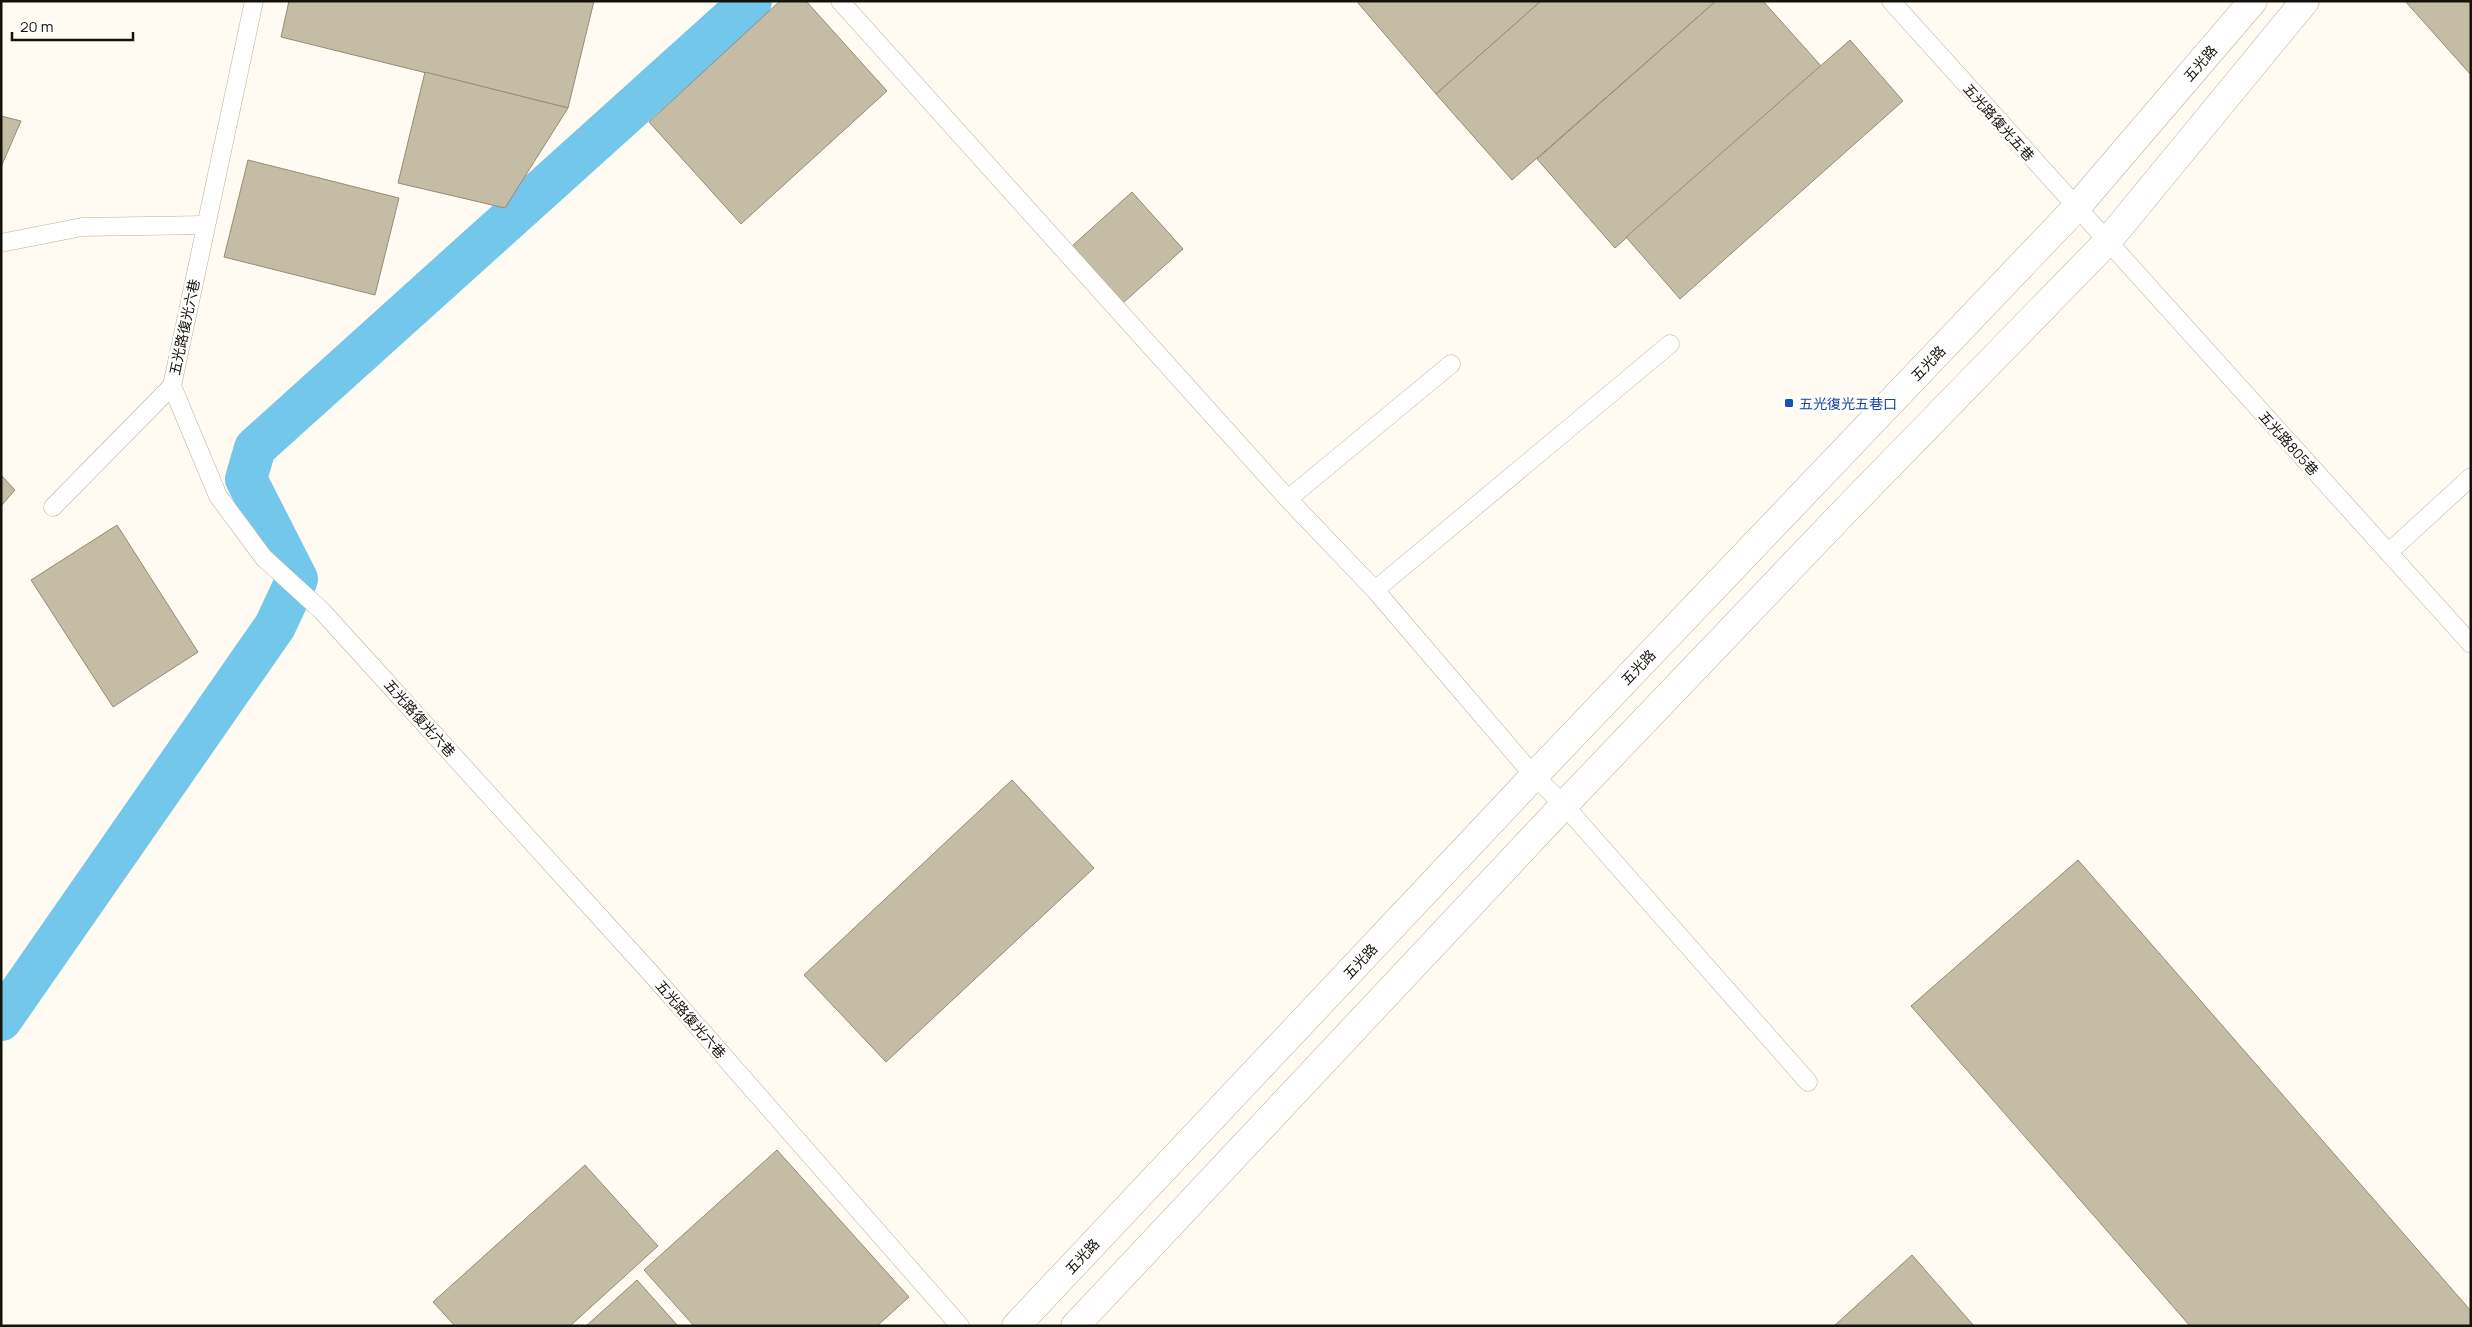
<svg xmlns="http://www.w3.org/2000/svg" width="2472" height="1327" viewBox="0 0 2472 1327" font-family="Manrope,'Noto Sans TC',sans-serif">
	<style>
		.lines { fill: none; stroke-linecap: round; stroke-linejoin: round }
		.canal { stroke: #72c7ea; stroke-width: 42 }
		.building { fill: #c4bca5; stroke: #948c77 }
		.service-casing { stroke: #b9b19b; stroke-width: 19 }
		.secondary-casing { stroke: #b9b19b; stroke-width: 29 }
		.service { stroke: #fff; stroke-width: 18 }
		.secondary { stroke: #fff; stroke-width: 28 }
		.transit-dot { fill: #1a4fb4; stroke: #fff; stroke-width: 2 }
		.labels { text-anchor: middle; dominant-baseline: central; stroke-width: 5; stroke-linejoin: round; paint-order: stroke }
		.street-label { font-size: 14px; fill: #15120a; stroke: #fff }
		.transit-label { font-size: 14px; fill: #164399; stroke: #fff; text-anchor: start }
	</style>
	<rect width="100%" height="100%" fill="#fffbf2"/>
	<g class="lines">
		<polyline class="canal" points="1,1020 275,626 297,579 246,479 255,448 751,1"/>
	</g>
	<g class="building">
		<polygon points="289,1 594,1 568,108 281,37"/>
		<polygon points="780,1 806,1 887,91 741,224 649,122"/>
		<polygon points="1360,1 1541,1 1436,94 1358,3"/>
		<polygon points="1541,1 1716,1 1512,180 1436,94"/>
		<polygon points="1716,1 1763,1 1821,66 1615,248 1537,159"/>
		<polygon points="2405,1 2471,1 2471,75"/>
		<polygon points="1850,40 1903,101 1680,299 1626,237"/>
		<polygon points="425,72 568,108 505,208 398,183"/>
		<polygon points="1,116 21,121 1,167"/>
		<polygon points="248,160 399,198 375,295 224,257"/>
		<polygon points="1132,192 1183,249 1123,303 1072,246"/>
		<polygon points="1,475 15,490 1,506"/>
		<polygon points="117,525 198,652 113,707 31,580"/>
		<polygon points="1012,780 1094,868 886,1062 804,975"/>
		<polygon points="2078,860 2471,1311 2471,1326 2190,1326 1911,1006"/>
		<polygon points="777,1150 909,1297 877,1326 694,1326 644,1270"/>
		<polygon points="585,1165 658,1246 570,1326 455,1326 433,1302"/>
		<polygon points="1912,1255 1974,1326 1834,1326"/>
		<polygon points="637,1280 678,1326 586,1326"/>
	</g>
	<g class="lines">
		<g class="service-casing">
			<g id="service">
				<polyline points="254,1 172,386 218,496 264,558 322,611 656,979 960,1326"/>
				<polyline points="840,1 1288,499 1375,590 1534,776 1564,805 1808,1082"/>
				<polyline points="1891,1 2471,644"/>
				<polyline points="1,243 82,227 206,225"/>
				<polyline points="1288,499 1451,364"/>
				<polyline points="53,507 172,386"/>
				<polyline points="2389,552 2471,477"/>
				<polyline points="1375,590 1670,344"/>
			</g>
		</g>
		<g class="secondary-casing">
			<g id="secondary">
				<polyline points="1016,1326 1534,776 2076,208 2253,1"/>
				<polyline points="1075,1326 1564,805 1843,513 2107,242 2305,1"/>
			</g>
		</g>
		<use href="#service" class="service"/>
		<use href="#secondary" class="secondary"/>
	</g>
	<rect class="transit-dot" x="1784" y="398" width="10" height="10" rx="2.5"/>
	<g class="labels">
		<g class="street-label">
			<text transform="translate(2200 63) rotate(-49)">五光路</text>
			<text transform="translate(1999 122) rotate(48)">五光路復光五巷</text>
			<text transform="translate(184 327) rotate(-78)">五光路復光六巷</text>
			<text transform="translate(1928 363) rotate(-46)">五光路</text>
			<text transform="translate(2289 443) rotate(48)">五光路805巷</text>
			<text transform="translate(1638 667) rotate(-46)">五光路</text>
			<text transform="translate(420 718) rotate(48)">五光路復光六巷</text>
			<text transform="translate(1360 961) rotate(-47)">五光路</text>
			<text transform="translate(691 1019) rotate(49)">五光路復光六巷</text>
			<text transform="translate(1082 1256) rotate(-47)">五光路</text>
		</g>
		<g class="transit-label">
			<text x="1799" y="403">五光復光五巷口</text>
		</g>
	</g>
	<rect width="2472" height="1327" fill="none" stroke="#15120a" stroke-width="5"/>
	<path d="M12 32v8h121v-8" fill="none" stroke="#15120a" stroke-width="2.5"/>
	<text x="20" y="32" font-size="15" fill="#15120a" stroke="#ffffff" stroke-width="4" paint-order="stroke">20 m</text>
</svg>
